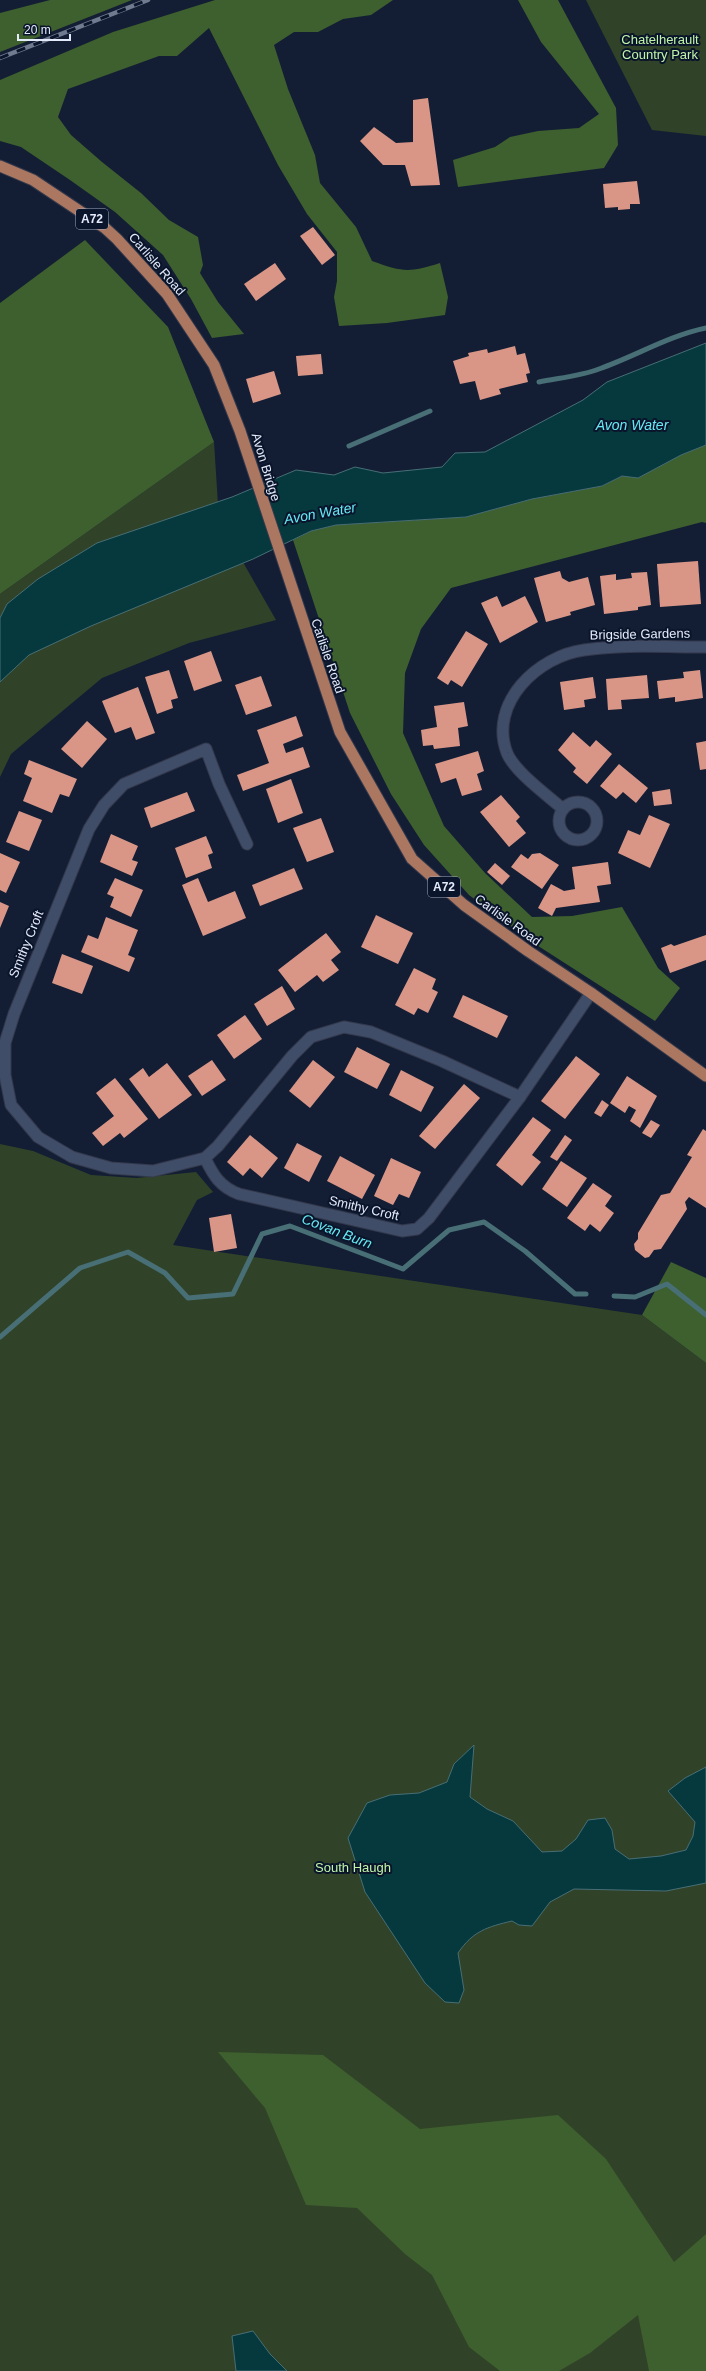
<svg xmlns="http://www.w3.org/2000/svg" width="706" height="2371" viewBox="0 0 706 2371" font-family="Helvetica,sans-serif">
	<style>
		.green { fill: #304328 }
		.forest { fill: #3e5f2e }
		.water { fill: #05393d; stroke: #486e76 }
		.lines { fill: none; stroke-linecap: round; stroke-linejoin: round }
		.stream { stroke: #486e76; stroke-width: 5 }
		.building { fill: #d99687 }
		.minor-casing { stroke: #34394c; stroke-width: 13 }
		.primary-casing { stroke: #34394c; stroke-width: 13 }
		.minor { stroke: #404d68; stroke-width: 11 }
		.primary { stroke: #ac7761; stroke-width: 11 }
		.rail-casing { stroke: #717b8f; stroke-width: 4.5 }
		.rail { stroke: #0a142a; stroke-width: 3; stroke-dasharray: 9; stroke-linecap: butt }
		.labels { text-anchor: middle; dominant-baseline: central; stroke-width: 4; stroke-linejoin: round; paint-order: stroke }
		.shield { fill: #0a142a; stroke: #a2aabc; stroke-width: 1 }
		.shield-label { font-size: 12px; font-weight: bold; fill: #e3ebfb }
		.park-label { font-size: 13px; fill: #c0f5a8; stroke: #0a142a }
		.street-label { font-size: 13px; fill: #e3ebfb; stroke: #0a142a }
		.water-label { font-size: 14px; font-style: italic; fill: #66e8f4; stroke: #0a142a }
	</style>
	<rect width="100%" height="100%" fill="#131e35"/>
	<g class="green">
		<polygon points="586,0 706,0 706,136 652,130"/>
		<polygon points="214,442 219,520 276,620 189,643 102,678 11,754 0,777 0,594"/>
		<polygon points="0,1144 33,1151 91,1175 137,1178 196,1172 213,1192 197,1200 173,1245 642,1315 706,1363 706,2371 0,2371"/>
	</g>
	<g class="forest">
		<polygon points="50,0 132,0 0,52 0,13"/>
		<path d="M215 0H393L371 15 343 19 318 32H294L274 45 288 89 315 155 320 183 356 227 372 261C403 272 408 273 440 263L448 297 445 315 387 323 339 326 334 297 337 281V252L307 214 278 165 209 28 177 56H159L68 89 58 117 71 135 102 162 141 193 169 220 198 237 203 265 200 273 218 302 244 334 212 338 191 299 163 255 115 212 70 180 21 147 0 141V80L113 32Z"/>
		<polygon points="518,0 558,0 616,108 618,145 604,168 458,187 453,160 495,147 510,137 538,131 579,128 599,114 541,42"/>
		<polygon points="85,240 168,327 214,442 0,594 0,303"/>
		<polygon points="706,445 706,523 702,522 451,588 421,629 405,673 403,733 444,826 485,873 532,917 572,916 622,907 658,968 680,988 655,1021 532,942 469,895 424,845 391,794 350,713 293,540 311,531 336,525 466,517 532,499 602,486 622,476 638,478 681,455"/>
		<polygon points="671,1262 706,1278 706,1363 642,1315"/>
		<polygon points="218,2052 323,2055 420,2129 558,2115 606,2159 674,2262 706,2234 706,2371 649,2371 638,2315 590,2353 559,2371 500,2371 469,2347 432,2275 405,2254 357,2208 306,2205 265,2108"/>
	</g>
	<g class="water">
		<polygon points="706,343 706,445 681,455 638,478 622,476 602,486 532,499 466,517 336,525 311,531 253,559 91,626 29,655 0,682 0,618 7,604 38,579 97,543 232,497 296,470 334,475 355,467 383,473 442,467 455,453 485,452 583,400 607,382"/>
		<path d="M474 1745 470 1797 487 1809 513 1821 542 1852 562 1851 576 1839 588 1820 605 1818 612 1830 615 1849 629 1859 661 1856 686 1850 693 1836 695 1822 668 1791 685 1778 706 1767V1883L666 1891 574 1889 550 1902 532 1926 519 1925 512 1921C487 1927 473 1931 458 1953L464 1990 459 2003 445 2002 425 1983 365 1892 348 1838 367 1803 390 1795 419 1793 447 1782 454 1764Z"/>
		<polygon points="253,2331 270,2354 287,2371 236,2371 232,2336"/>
	</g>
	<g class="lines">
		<g class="stream">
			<path d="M539 382C559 378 581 376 599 369 636 356 668 336 706 328"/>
			<polyline points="349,446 430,411"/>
			<polyline points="614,1296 635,1297 667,1284 706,1315"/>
			<polyline points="0,1337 80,1268 128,1252 165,1273 188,1298 233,1294 262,1234 290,1226 403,1269 449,1230 484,1222 525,1251 575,1294 586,1294"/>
		</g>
	</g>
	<g class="building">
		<polygon points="428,98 440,185 411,186 405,165 383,165 360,141 374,127 396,143 413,142 413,100"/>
		<polygon points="637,181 640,204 630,204 630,209 618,210 618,207 605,208 603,184"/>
		<polygon points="313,227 335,255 322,265 300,236"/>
		<polygon points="275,263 286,279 256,301 244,284"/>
		<polygon points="515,346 517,355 525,353 530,373 526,374 528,382 499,389 501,394 480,400 475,381 460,384 453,361 469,356 468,353 487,349 488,353"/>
		<polygon points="321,354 323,374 298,376 296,356"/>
		<polygon points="274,371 281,394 253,403 246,379"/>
		<polygon points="698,561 701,604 660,607 657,564"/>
		<polygon points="560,571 562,578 569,582 588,577 595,605 570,612 571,615 546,622 534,578"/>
		<polygon points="647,572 651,605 638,607 638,610 604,614 600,576 616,574 616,580 632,578 631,573"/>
		<polygon points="497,596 502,607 525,596 538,622 500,643 481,603"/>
		<polygon points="466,631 488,644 462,687 451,680 448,685 437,678"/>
		<polygon points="211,651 222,681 194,691 184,661"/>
		<polygon points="169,670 178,698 171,700 173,708 157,714 145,677"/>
		<polygon points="700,670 703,698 675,702 675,697 659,699 657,681 684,678 683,672"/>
		<polygon points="647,675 649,698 621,700 622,709 608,710 606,679"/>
		<polygon points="261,676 272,706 246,715 235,685"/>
		<polygon points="593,677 596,698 584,700 585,707 564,710 560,682"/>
		<polygon points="138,687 155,733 136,740 131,727 115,733 102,701"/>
		<polygon points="464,702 468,726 458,728 460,746 434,749 433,745 423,746 421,730 437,727 434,706"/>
		<polygon points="296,716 303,736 283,744 286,753 303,747 310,767 243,791 237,775 269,763 257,730"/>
		<polygon points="87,721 107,739 82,768 61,749"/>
		<polygon points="573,732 590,747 596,740 612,754 587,784 573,772 576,768 558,750"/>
		<polygon points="706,741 706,769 700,770 696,743"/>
		<polygon points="478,751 484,771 477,774 482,790 462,796 456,778 441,783 435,764"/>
		<polygon points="29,760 77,779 69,797 60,794 52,813 23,801 32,778 24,774"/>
		<polygon points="619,764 648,788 636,803 623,792 616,799 600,786"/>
		<polygon points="291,779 303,813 278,823 266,789"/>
		<polygon points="670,789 672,804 654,806 652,792"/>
		<polygon points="187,792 195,811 151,828 144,808"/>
		<polygon points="501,795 520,817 516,821 526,833 509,847 480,812"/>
		<polygon points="19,811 42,820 29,851 6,842"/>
		<polygon points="649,815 670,824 650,868 618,853 628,830 640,835"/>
		<polygon points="321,818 334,852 307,862 293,828"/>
		<polygon points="111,834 138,846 132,860 138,862 132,876 100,862"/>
		<polygon points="206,836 213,853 208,855 212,868 186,878 175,848"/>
		<polygon points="0,853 20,862 6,893 0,890"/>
		<polygon points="540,853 559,865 542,889 511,867 521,854 528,859 532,854"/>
		<polygon points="608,862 611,884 597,886 600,902 556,908 552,916 538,908 551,884 564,891 575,889 572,867"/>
		<polygon points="495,863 510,876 502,885 487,872"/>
		<polygon points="294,868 303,889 260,906 252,885"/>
		<polygon points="115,878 143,890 131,917 110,907 114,897 107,894"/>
		<polygon points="198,878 208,902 235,891 246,918 203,936 182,885"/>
		<polygon points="0,902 9,906 0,928"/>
		<polygon points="376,915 413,933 398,964 361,947"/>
		<polygon points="106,917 138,930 128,955 135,958 129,972 81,952 88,935 98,939"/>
		<polygon points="326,933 341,952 331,960 339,970 323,982 317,975 295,992 278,970"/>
		<polygon points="706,935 706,960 670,973 661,948 671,944 674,946"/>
		<polygon points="62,954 93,966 82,994 52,983"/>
		<polygon points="414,968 436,979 432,989 438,992 428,1013 418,1008 414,1015 395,1005"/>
		<polygon points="282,986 295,1009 267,1026 254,1004"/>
		<polygon points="463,995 508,1016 497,1038 453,1017"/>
		<polygon points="245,1015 262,1039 234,1059 217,1035"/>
		<polygon points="357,1047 390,1064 377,1089 344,1072"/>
		<polygon points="576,1056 600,1074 565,1119 541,1101"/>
		<polygon points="212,1060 226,1080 202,1096 188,1076"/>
		<polygon points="313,1060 335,1077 310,1108 289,1091"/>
		<polygon points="167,1063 192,1095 159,1119 129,1079 143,1068 149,1077"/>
		<polygon points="401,1070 434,1087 421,1112 389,1095"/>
		<polygon points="627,1076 657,1096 640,1128 630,1121 636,1110 629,1106 625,1113 610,1103"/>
		<polygon points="115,1078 148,1119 124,1138 120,1133 103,1146 92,1133 114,1116 96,1093"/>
		<polygon points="464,1084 480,1098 435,1149 419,1136"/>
		<polygon points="602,1100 609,1105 601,1117 594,1113"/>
		<polygon points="533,1117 551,1130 532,1155 541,1162 522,1186 496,1165"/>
		<polygon points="651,1120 660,1125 651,1138 642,1133"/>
		<polygon points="703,1129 706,1131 706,1208 689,1197 685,1202 687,1209 661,1249 654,1250 649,1257 645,1258 635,1250 634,1244 638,1239 638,1233 661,1195 670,1193 692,1157 687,1155"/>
		<polygon points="250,1135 278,1158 262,1178 250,1168 243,1176 227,1162"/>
		<polygon points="565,1135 572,1140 557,1161 550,1157"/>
		<polygon points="297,1143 322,1156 309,1182 284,1168"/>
		<polygon points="340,1156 375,1175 362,1199 327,1181"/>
		<polygon points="391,1158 421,1172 409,1198 399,1194 393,1205 374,1196"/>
		<polygon points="561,1161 587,1178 567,1207 542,1189"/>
		<polygon points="593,1183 612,1196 605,1206 614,1213 600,1232 590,1224 585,1231 567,1218"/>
		<polygon points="231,1214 237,1248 214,1252 209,1218"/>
	</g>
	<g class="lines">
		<g class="minor-casing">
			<g id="minor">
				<circle cx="578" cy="821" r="19"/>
				<path d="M563 809C547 795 515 772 507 753 488 703 538 656 584 650 624 644 666 647 706 647"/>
				<path d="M247 844 219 784 206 749 124 784 104 805 89 829 14 1014 5 1043V1075L11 1105 38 1137 72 1157 111 1168 153 1171 205 1158C213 1175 220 1187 239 1194L402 1231 417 1229 429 1218 520 1097 591 993"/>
				<polyline points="205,1158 218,1146 292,1056 311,1037 344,1027 371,1032 442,1061 520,1097"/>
			</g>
		</g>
		<g class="primary-casing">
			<polyline id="primary" points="0,166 33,180 105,228 117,239 167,294 214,365 240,431 340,732 412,859 464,905 528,951 591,993 706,1076"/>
		</g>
		<use href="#minor" class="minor"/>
		<use href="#primary" class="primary"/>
		<g class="rail-casing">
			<polyline id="rail" points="0,58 148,0"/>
		</g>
		<use href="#rail" class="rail"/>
	</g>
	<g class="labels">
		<g class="shield">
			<rect x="76" y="209" width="32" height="20" rx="3"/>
			<rect x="428" y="877" width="32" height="20" rx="3"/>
		</g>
		<g class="shield-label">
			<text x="92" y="219">A72</text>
			<text x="444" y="887">A72</text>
		</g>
		<g class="park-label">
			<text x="660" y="39">Chatelherault<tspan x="660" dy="15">Country Park</tspan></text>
			<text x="353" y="1867">South Haugh</text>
		</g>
		<g class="street-label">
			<text transform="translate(157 264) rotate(49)">Carlisle Road</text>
			<text transform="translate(266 467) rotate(73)">Avon Bridge</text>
			<text transform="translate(640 634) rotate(-1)">Brigside Gardens</text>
			<text transform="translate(328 656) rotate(71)">Carlisle Road</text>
			<text transform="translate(508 920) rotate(36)">Carlisle Road</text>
			<text transform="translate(26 944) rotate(-68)">Smithy Croft</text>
			<text transform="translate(364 1208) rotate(13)">Smithy Croft</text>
		</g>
		<g class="water-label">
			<text x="632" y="425">Avon Water</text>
			<text transform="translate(320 513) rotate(-10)">Avon Water</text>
			<text transform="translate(337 1231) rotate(21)">Covan Burn</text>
		</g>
	</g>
	<path d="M18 34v6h52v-6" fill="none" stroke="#e3ebfb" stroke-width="2"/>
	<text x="24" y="34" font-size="12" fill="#e3ebfb" stroke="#0a142a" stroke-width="3" paint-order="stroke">20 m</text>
</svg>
